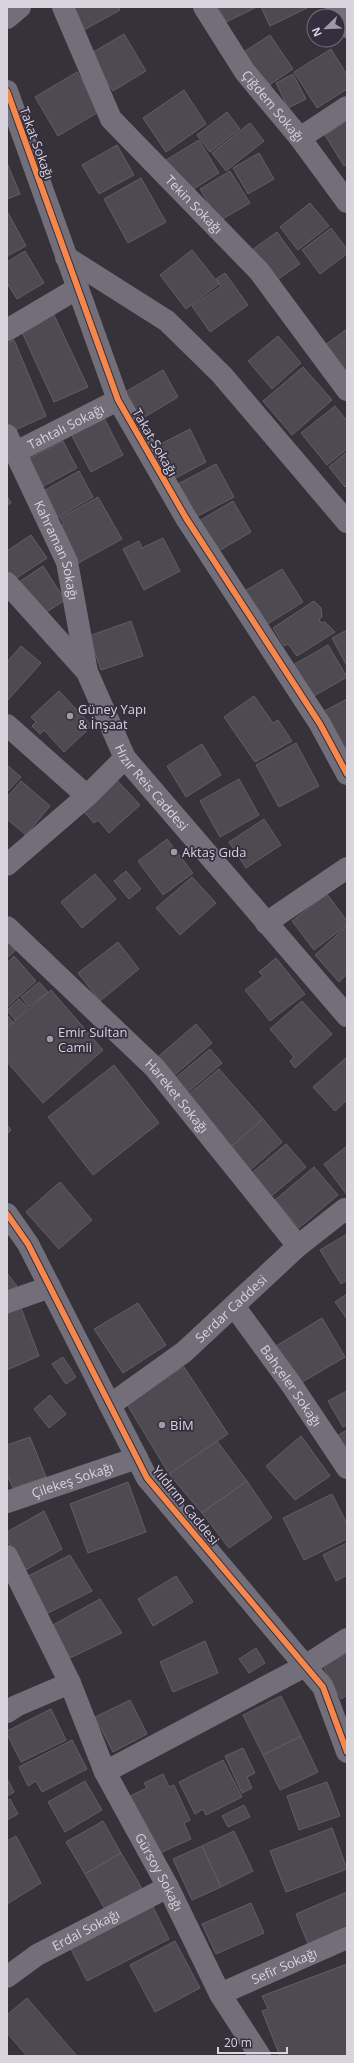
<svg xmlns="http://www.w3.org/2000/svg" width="354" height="2063" viewBox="0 0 354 2063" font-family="'Open Sans',sans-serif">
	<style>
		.building { fill: #4d4a51; stroke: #615e66 }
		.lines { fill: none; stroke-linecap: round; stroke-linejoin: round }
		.minor { stroke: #726e7a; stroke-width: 22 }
		.cycleway-casing { stroke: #342e3e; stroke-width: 8 }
		.cycleway { stroke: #f5874c; stroke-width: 6 }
		.poi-dot { fill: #9f9ba5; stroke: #342e3e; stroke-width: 1.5 }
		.labels { text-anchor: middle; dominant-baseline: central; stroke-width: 3.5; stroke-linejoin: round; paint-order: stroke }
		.street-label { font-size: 13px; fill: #d8d4de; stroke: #342e3e }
		.poi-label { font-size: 13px; fill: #d8d4de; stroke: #342e3e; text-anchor: start }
	</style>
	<rect width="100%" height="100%" fill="#35323a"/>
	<g class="building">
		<polygon points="72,7 118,7 120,10 84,30"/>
		<polygon points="218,7 257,7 226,22"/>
		<polygon points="261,7 309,7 270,26"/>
		<polygon points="124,34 146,71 113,91 90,54"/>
		<polygon points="270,35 293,69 262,90 239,55"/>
		<polygon points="331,49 347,75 347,89 317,108 294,72"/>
		<polygon points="77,72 100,111 58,136 35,97"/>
		<polygon points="293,74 306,99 288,108 276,83"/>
		<polygon points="184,90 206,124 166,152 143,118"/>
		<polygon points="227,112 240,129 210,152 197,135"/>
		<polygon points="347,121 347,164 344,166 325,135"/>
		<polygon points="250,123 264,141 226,171 212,153"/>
		<polygon points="199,140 219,173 187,193 166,160"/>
		<polygon points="117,145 134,175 99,194 82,165"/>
		<polygon points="259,153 274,179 248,194 233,168"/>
		<polygon points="7,163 20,194 7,199"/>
		<polygon points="230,171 250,203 219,221 200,189"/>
		<polygon points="141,178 166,222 128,243 104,199"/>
		<polygon points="310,203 329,226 298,250 280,227"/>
		<polygon points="7,211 26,246 7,256"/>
		<polygon points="331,228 347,249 347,254 320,274 302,250"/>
		<polygon points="277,232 300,264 271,284 249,252"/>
		<polygon points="192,250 219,284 186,309 160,275"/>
		<polygon points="25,251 44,283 17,299 7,283 7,262"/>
		<polygon points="225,273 248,305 210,332 192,306 221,286 216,279"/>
		<polygon points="54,315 88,387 54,402 21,330"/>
		<polygon points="347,329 347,382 321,348"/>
		<polygon points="278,336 301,363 272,389 248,361"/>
		<polygon points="14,340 46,416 11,432 7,424 7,343"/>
		<polygon points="303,367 332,400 292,435 263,401"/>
		<polygon points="163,370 178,397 138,421 122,394"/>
		<polygon points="335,406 347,421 347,449 327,465 301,433"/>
		<polygon points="103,416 123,455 91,472 71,434"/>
		<polygon points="190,429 206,462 168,482 151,449"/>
		<polygon points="63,441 77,468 40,488 25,461"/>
		<polygon points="347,452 347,485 345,487 329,467"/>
		<polygon points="216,464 234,497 196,517 178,484"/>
		<polygon points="79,471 93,497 55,519 40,493"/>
		<polygon points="7,496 11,503 7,505"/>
		<polygon points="98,497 122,539 73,566 59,526 64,524 60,518"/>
		<polygon points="233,501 251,532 217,552 199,521"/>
		<polygon points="31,535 47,558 12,581 7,574 7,551"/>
		<polygon points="163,538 180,571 144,590 123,549 139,541 142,548"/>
		<polygon points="43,566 65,600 42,615 19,582"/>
		<polygon points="282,569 303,602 261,628 240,594"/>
		<polygon points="314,601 321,608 322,617 319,619 321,623 325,622 335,632 297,656 288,644 284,646 273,628"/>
		<polygon points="131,621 143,656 101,670 89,636"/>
		<polygon points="347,630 347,666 332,638"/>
		<polygon points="328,645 347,677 307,700 288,668"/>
		<polygon points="21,646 41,663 7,701 7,662"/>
		<polygon points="59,691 92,726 64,752 44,730 40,734 32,726 36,722 31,717"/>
		<polygon points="254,696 273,723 278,720 292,741 255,762 224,717"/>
		<polygon points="347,699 347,751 319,714"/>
		<polygon points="296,743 319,786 279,807 256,765"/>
		<polygon points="202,744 221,775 186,797 167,766"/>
		<polygon points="7,765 21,777 7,792"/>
		<polygon points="112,775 140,805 109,833 98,820 94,823 78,805"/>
		<polygon points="239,779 259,815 220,837 200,801"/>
		<polygon points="21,781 50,806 26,835 7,819 7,797"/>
		<polygon points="264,819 281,845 246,868 229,842"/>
		<polygon points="167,839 193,873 163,895 138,861"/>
		<polygon points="126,871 141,889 129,899 114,881"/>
		<polygon points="95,874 116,899 82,928 61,902"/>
		<polygon points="192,877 216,903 180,935 156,908"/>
		<polygon points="327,894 347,921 347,925 314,950 292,921"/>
		<polygon points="347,926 347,974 339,982 315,955"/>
		<polygon points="7,933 19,947 7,958"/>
		<polygon points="118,942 139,969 100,1001 78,973"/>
		<polygon points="14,956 36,981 7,1007 7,963"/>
		<polygon points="276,958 305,994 270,1021 245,990 263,976 259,972"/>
		<polygon points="39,982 48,992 29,1007 21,997"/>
		<polygon points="51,990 103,1050 43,1103 7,1062 7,1028"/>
		<polygon points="19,999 28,1008 15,1020 7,1010"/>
		<polygon points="302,1001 332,1034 295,1068 290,1061 294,1057 270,1029"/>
		<polygon points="7,1015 13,1022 7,1027"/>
		<polygon points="196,1024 212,1043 169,1080 153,1061"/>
		<polygon points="210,1049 222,1063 186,1094 174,1079"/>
		<polygon points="347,1057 347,1100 335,1111 313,1087"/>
		<polygon points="114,1065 159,1123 93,1175 48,1117"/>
		<polygon points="219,1069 263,1119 227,1150 183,1099"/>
		<polygon points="263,1119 282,1142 247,1173 227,1150"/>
		<polygon points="7,1125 11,1130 7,1134"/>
		<polygon points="286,1144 306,1167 268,1199 248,1176"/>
		<polygon points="347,1146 347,1195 324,1164"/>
		<polygon points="314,1167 338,1195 299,1228 275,1200"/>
		<polygon points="60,1182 92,1220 59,1249 26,1212"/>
		<polygon points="347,1234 347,1280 341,1284 320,1250"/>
		<polygon points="7,1273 17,1286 7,1293"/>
		<polygon points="347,1294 347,1319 335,1302"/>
		<polygon points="138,1303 166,1345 123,1373 94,1329"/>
		<polygon points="21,1308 39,1356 7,1370 7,1314"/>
		<polygon points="322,1318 345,1357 299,1384 276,1346"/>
		<polygon points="63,1357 76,1377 66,1384 52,1364"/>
		<polygon points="184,1367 228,1434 169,1474 125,1401"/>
		<polygon points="347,1391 347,1425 343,1427 328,1401"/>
		<polygon points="50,1395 66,1414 49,1428 34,1409"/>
		<polygon points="347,1430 347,1457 335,1437"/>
		<polygon points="301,1436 330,1476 295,1500 266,1466"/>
		<polygon points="30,1437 46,1477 13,1488 7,1475 7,1445"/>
		<polygon points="217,1441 247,1481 202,1513 169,1474"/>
		<polygon points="247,1481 272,1518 229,1548 202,1513"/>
		<polygon points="128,1482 146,1532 88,1553 70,1504"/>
		<polygon points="332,1494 347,1524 347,1539 304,1560 283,1518"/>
		<polygon points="44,1511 62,1549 24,1571 7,1540 7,1532"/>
		<polygon points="347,1543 347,1575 336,1581 323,1555"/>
		<polygon points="70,1555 92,1591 46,1614 26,1577"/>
		<polygon points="176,1576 193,1602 153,1626 138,1599"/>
		<polygon points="100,1599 122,1633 70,1658 53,1625"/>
		<polygon points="205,1641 218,1673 173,1692 160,1662"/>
		<polygon points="256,1648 265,1663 249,1673 239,1659"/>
		<polygon points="347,1653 347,1695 341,1699 323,1666"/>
		<polygon points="281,1696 301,1736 263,1755 243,1715"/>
		<polygon points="130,1700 147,1734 113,1752 95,1717"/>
		<polygon points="51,1709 66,1740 21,1762 7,1734 7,1731"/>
		<polygon points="301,1736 318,1772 280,1790 263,1755"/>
		<polygon points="72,1740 87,1769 42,1792 36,1781 28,1786 19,1767"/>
		<polygon points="243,1748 255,1773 247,1777 252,1788 242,1793 225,1756"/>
		<polygon points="223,1760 242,1797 206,1815 203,1809 195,1814 179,1782"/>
		<polygon points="163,1774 169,1787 174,1785 190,1820 184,1823 191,1839 160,1853 130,1796 147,1788 144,1783"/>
		<polygon points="7,1778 14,1792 7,1796"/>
		<polygon points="85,1781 102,1810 65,1832 48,1802"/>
		<polygon points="327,1782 340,1816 299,1830 287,1796"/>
		<polygon points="10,1799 18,1814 7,1820 7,1801"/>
		<polygon points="244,1805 250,1817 228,1827 222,1816"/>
		<polygon points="103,1821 121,1853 85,1874 66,1842"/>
		<polygon points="332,1828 347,1869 286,1892 270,1851"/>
		<polygon points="234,1831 253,1871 221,1887 202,1846"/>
		<polygon points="16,1836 41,1883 7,1904 7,1841"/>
		<polygon points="202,1846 221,1887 192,1900 173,1859"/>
		<polygon points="121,1853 143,1890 106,1911 85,1874"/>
		<polygon points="347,1892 347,1927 308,1944 296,1914"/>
		<polygon points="251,1903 264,1933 216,1954 202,1924"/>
		<polygon points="152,1905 169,1939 87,1981 70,1947"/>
		<polygon points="175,1941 200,1988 155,2012 130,1965"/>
		<polygon points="347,1964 347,2056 280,2056 262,2011 268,2009 262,1996"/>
		<polygon points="27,1998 77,2056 27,2056 7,2033 7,2015"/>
	</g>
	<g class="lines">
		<g class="minor">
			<path id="s1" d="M63 7 111 119 259 271 347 390"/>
			<path id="s2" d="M204 7 245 72 300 138 347 202"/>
			<polyline points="336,7 347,27"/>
			<polyline points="7,18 20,7"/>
			<polyline points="7,91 118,400 186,518 320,724 347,774"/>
			<polyline points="300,138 347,107"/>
			<polyline points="66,257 167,321 222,375 347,522"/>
			<polyline points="7,330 78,288"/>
			<path id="s3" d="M7 435 67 562 87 672"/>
			<path id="s4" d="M14 453 118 400"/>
			<path id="s5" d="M7 583 87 672 125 758 347 1016"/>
			<polyline points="7,725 87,796 125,758"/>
			<polyline points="7,865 87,796"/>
			<polyline points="266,923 347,868"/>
			<path id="s6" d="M7 927 155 1068 298 1246"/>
			<polyline points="7,1214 28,1244 147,1478 323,1687 347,1752"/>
			<polyline points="7,1302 50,1287"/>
			<path id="s7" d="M234 1306 291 1384 347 1468"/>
			<path id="s8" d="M110 1405 184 1352 298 1246 345 1209 347 1212"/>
			<path id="s9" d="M7 1502 137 1458"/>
			<path id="s10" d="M7 1556 70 1683 105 1772 168 1887 220 1994 260 2056"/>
			<polyline points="7,1712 16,1706 70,1683"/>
			<polyline points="105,1772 305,1666 347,1639"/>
			<path id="s11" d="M7 1977 37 1955 168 1887"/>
			<path id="s12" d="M220 1994 347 1938"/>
		</g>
		<g class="cycleway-casing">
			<g id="cycleway">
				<polyline points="7,91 118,400 186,518 320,724 347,774"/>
				<polyline points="7,1214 28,1244 147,1478 323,1687 347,1752"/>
			</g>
		</g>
		<use href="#cycleway" class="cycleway"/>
	</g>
	<g class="poi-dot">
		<circle cx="70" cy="716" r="4"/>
		<circle cx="174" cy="852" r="4"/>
		<circle cx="50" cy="1039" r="4"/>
		<circle cx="162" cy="1425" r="4"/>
	</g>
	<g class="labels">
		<g class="street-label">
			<text stroke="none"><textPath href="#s2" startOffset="121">Çiğdem Sokağı</textPath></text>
			<text transform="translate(37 143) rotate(70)">Takat Sokağı</text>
			<text stroke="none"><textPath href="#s1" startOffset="241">Tekin Sokağı</textPath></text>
			<text stroke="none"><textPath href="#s4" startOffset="58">Tahtalı Sokağı</textPath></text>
			<text transform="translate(155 442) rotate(60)">Takat Sokağı</text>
			<text stroke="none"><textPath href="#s3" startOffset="126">Kahraman Sokağı</textPath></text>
			<text stroke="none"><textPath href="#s5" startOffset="253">Hızır Reis Caddesi</textPath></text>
			<text stroke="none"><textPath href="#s6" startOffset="240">Hareket Sokağı</textPath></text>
			<text stroke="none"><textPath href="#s8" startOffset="155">Serdar Caddesi</textPath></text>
			<text stroke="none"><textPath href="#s7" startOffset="98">Bahçeler Sokağı</textPath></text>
			<text stroke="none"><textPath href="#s9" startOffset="69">Çilekeş Sokağı</textPath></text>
			<text transform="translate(186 1505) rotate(51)">Yıldırım Caddesi</text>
			<text stroke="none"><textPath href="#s10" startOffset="351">Gürsoy Sokağı</textPath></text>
			<text stroke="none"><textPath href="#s11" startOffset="92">Erdal Sokağı</textPath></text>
			<text stroke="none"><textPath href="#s12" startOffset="70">Sefir Sokağı</textPath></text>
		</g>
		<g class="poi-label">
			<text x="78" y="709">Güney Yapı<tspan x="78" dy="15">&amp; İnşaat</tspan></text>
			<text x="182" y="852">Aktaş Gıda</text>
			<text x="58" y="1032">Emir Sultan<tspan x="58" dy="15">Camii</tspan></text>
			<text x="170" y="1425">BİM</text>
		</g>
	</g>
	<rect width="354" height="2063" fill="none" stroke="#d8d4de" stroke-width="16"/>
	<g transform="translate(326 28) rotate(247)"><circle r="19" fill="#342e3e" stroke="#76707e"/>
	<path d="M0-3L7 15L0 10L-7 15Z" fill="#9f9ba5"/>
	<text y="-6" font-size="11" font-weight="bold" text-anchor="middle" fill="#d8d4de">N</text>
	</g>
	<path d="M218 2047v6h69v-6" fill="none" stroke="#d8d4de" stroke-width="2"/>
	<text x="224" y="2047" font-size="12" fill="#d8d4de" stroke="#342e3e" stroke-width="3" paint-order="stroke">20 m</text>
</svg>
